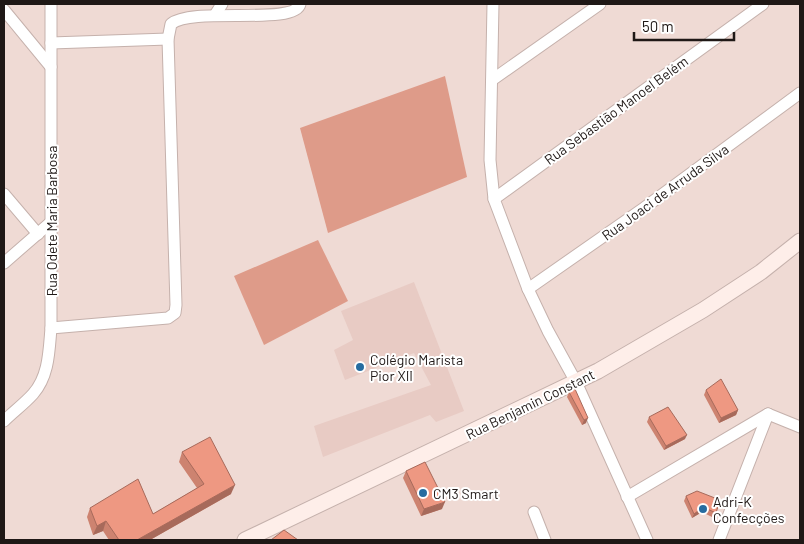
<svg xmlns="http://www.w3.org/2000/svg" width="804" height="544" viewBox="0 0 804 544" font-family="Barlow,sans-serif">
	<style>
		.built { fill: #e8cbc4 }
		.green { fill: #de9b89 }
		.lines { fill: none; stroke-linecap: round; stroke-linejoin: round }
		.street-casing { stroke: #c5b1ac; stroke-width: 13 }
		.secondary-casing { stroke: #c5b1ac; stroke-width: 17 }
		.street { stroke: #fff; stroke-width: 11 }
		.secondary { stroke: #feeee9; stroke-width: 15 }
		.wall { fill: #cd8370 }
		.shaded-wall { fill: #a76a5b }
		.building { fill: #ee9882; stroke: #a76a5b }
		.poi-dot { fill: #266ca0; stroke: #fff; stroke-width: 2 }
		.labels { text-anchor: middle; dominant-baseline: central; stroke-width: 4; stroke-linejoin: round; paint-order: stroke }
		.street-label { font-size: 14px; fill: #1f1816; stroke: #fff }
		.poi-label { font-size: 14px; fill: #1f1816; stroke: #fff; text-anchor: start }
	</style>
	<rect width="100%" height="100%" fill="#efdad4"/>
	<polygon class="built" points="414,282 464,411 436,422 430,415 323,457 314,426 431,385 414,353 345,380 334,350 353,340 341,311"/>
	<g class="green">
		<polygon points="445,76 467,177 328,233 300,128"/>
		<polygon points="318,240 348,301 264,345 234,276"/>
	</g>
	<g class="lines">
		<g class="street-casing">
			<g id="street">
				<polyline points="493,4 490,160 494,199 528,289 548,331 576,382 647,540"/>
				<polyline points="4,10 51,67"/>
				<polyline points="215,15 222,4"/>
				<polyline points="51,43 168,39"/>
				<polyline points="492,80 600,4"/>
				<polyline points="4,194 38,234"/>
				<polyline points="494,199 763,4"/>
				<polyline points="4,263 50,223"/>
				<polyline points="528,289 644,208 800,93"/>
				<path d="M51 328 168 318 175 313 176 305 168 39 171 24C193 6 295 26 300 4"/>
				<polyline points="768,414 800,427"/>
				<path d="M4 421C13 412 24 404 33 394 49 376 49 351 51 328V4"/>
				<polyline points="627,497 768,414"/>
				<polyline points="534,512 545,540"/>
				<polyline points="719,540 768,414"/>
			</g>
		</g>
		<g class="secondary-casing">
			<polyline id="secondary" points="245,540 598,371 703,310 761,272 800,241"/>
		</g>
		<use href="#street" class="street"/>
		<use href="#secondary" class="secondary"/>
	</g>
	<g class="wall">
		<polygon points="706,390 738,410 736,415 719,423 704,395"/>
		<polygon points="569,392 586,423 582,425 567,397"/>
		<polygon points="649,417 685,439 664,450 647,422"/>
		<polygon points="182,452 231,494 150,540 109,540 103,531 93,535 87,517 90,508 153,514 197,488 179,462"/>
		<polygon points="406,471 442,509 421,516 403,478"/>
		<polygon points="686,496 720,500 714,518 702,512 692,518 684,501"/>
	</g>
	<g class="shaded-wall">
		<polygon points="738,410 736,415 719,423 721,418"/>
		<polygon points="588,418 586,423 582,425 584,420"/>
		<polygon points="687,435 685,439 664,450 666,446"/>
		<polygon points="235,485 231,494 150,540 137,540"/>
		<polygon points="445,502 442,509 421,516 424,509"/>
		<polygon points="703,507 702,512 692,518 694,514"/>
		<polygon points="106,521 103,531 93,535 97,526"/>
	</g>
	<g class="building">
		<polygon points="721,379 738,410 721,418 706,390"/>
		<polygon points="575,389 588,418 584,420 569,392"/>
		<polygon points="668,407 687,435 666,446 649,417"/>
		<polygon points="210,437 235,485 137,540 119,540 106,521 97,526 90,508 138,479 153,514 204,484 182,452"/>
		<polygon points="425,462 445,502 424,509 406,471"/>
		<polygon points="697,491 720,500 716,513 703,507 694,514 686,496"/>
		<polygon points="284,530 298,540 271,540"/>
	</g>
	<g class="poi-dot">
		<circle cx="360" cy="367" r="5"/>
		<circle cx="423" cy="493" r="5"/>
		<circle cx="703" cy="509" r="5"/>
	</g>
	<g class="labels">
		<g class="street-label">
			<text transform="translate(616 110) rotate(-36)">Rua Sebastião Manoel Belém</text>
			<text transform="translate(665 192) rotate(-36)">Rua Joaci de Arruda Silva</text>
			<text transform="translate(51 221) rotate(-90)">Rua Odete Maria Barbosa</text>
			<text transform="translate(530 404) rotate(-26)">Rua Benjamin Constant</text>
		</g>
		<g class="poi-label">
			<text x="370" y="359">Colégio Marista<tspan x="370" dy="16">Pior XII</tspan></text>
			<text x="433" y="493">CM3 Smart</text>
			<text x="713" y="501">Adri-K<tspan x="713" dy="16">Confecções</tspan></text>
		</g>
	</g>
	<rect width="804" height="544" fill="none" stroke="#1f1816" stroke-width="10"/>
	<path d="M634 32v8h100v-8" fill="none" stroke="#1f1816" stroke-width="2.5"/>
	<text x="642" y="32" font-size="15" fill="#1f1816" stroke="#ffffff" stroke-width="4" paint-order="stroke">50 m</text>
</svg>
